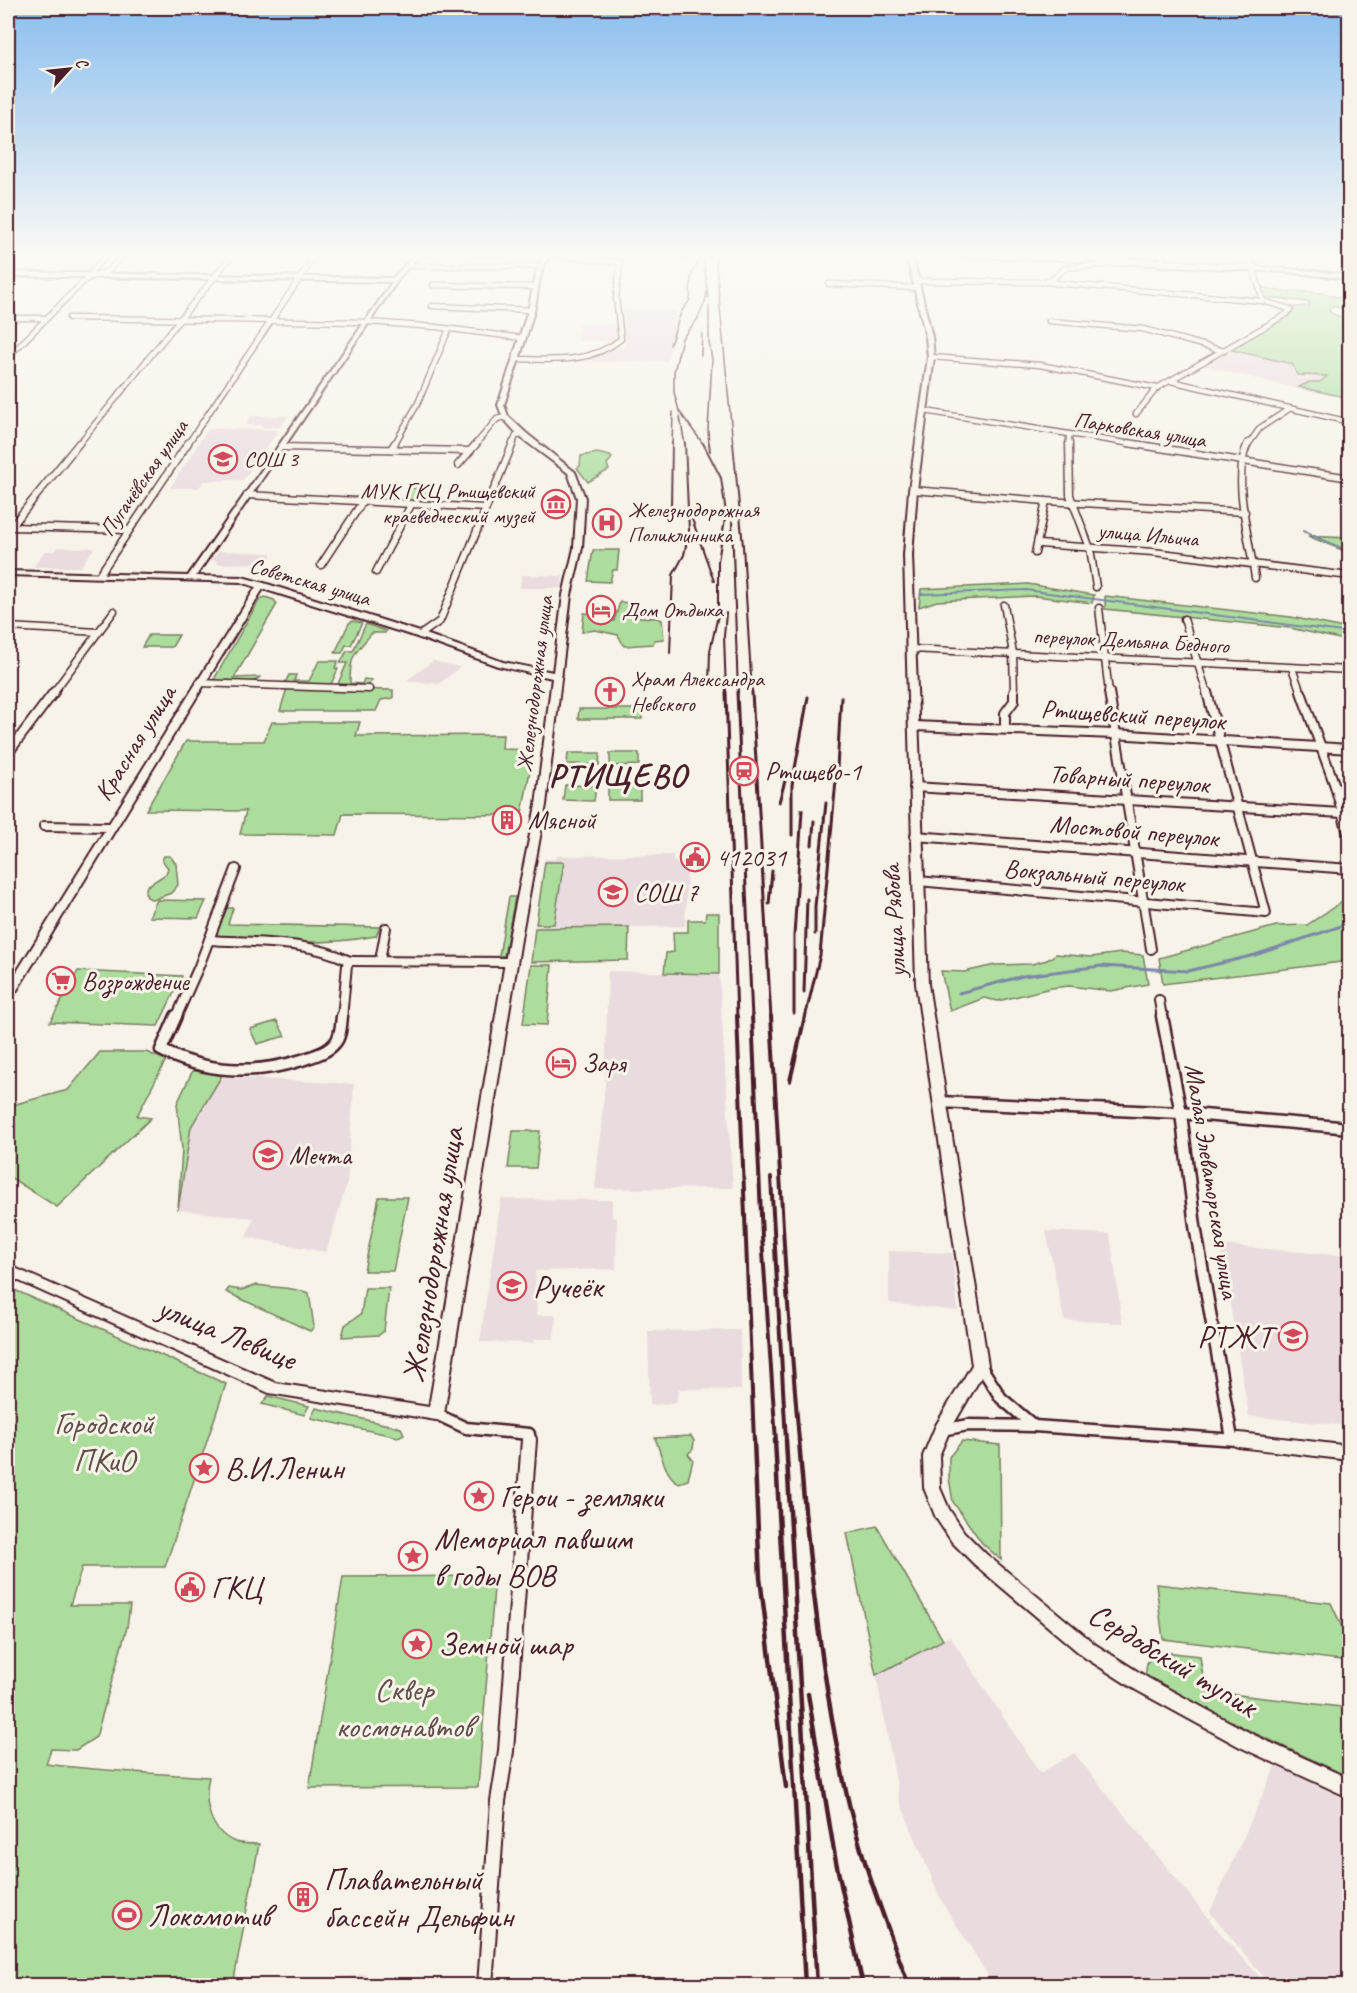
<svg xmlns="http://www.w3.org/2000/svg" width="1357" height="1993" viewBox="0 0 1357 1993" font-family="Caveat,sans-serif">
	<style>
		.built { fill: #eadbdf }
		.green { fill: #acdd9d; stroke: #7b7e64; stroke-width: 1.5 }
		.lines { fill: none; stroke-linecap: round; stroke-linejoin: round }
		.stream-far1 { stroke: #7c88a7; stroke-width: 2 }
		.stream { stroke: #7c88a7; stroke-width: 3 }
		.street-far4-casing { stroke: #4a1f2b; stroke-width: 7 }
		.street-far3-casing { stroke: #4a1f2b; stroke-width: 9 }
		.street-far2-casing { stroke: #4a1f2b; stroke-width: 12 }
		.street-far1-casing { stroke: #4a1f2b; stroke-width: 15 }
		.street-casing { stroke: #4a1f2b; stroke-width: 18 }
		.secondary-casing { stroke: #4a1f2b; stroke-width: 4 }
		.primary-casing { stroke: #4a1f2b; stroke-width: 4 }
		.street-far4 { stroke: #f7f3e8; stroke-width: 4.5 }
		.street-far3 { stroke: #f7f3e8; stroke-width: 6 }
		.street-far2 { stroke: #f7f3e8; stroke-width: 8 }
		.street-far1 { stroke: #f7f3e8; stroke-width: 10 }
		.street { stroke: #f7f3e8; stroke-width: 14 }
		.secondary { fill: #f7f3e8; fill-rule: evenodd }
		.primary { fill: #f7f3e8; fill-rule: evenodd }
		.rail-far4 { stroke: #4a1f2b; stroke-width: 1.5 }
		.rail-far3 { stroke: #4a1f2b; stroke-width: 2 }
		.rail-far2 { stroke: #4a1f2b; stroke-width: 3 }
		.rail-far1 { stroke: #4a1f2b; stroke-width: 4 }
		.rail { stroke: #4a1f2b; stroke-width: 4.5 }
		.labels { text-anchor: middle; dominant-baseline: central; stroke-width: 6; stroke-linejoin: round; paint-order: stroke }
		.far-street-label { font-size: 22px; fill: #4a1f2b; stroke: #f7f3e8 }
		.far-poi-label { font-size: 22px; fill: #4a1f2b; stroke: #f7f3e8; text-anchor: start }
		.street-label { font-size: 26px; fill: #4a1f2b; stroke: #f7f3e8 }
		.poi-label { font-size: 26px; fill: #4a1f2b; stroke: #f7f3e8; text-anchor: start }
		.district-label { font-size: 32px; font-weight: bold; letter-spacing: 1.5px; fill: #4a1f2b; stroke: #f7f3e8 }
		.near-street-label { font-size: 32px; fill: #4a1f2b; stroke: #f7f3e8 }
		.near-poi-label { font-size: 32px; fill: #4a1f2b; stroke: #f7f3e8; text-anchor: start }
		.near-park-label { font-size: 32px; fill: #624e48; stroke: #f7f3e8 }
	</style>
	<rect width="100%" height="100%" fill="#f7f3e8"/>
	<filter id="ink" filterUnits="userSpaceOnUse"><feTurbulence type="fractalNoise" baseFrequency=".0167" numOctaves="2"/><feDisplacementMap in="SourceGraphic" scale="12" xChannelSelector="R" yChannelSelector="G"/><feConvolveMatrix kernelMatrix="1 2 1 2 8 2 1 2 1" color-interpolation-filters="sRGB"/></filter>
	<g filter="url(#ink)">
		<g class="built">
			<polygon points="623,310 661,310 678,313 667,361 583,362 612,347 626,347"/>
			<polygon points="579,324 616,324 617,341 577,341"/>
			<polygon points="1232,350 1338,376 1315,393 1203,366"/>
			<polygon points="251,416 288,416 280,427 262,427 262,425 245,425"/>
			<polygon points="207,430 215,429 279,430 243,480 204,481 199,488 170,488"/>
			<polygon points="58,547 79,548 94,548 80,567 33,567 45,551 55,551"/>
			<polygon points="219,551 271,553 269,563 216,564 218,561 211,560"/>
			<polygon points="522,575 563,576 562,588 520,588"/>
			<polygon points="433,661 460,667 439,684 406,681"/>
			<polygon points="673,855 673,860 687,873 685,926 629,927 628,960 531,962 545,859 556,859 557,856"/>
			<polygon points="608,971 719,974 733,1188 595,1189 605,1085"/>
			<polygon points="221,1077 354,1084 347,1183 326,1252 246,1237 254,1218 178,1210 191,1127"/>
			<polygon points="501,1199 612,1200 612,1217 617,1218 616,1269 535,1271 537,1315 556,1315 554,1339 535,1339 534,1343 480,1342"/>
			<polygon points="1046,1231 1110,1234 1122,1323 1064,1320"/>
			<polygon points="1220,1245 1349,1256 1349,1426 1249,1416"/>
			<polygon points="889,1251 952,1253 958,1311 889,1303"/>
			<polygon points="740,1330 741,1390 679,1389 676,1403 650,1405 648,1331"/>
			<polygon points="950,1636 1040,1773 1074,1753 1226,1940 1259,1976 1253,1985 994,1985 941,1900 900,1802 876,1675"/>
			<polygon points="1276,1765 1349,1801 1349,1985 1270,1985 1210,1912"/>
			<polygon points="366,1974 363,1985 243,1985 282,1984"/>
		</g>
		<g class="green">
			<polygon points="665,254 681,254 688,258 684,261 679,258 625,259 622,263 588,257"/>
			<path d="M1259 286C1280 295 1300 290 1321 293 1331 294 1339 299 1349 300V311L1334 306 1328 309 1331 313 1349 321V398L1299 387 1309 382H1320L1327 376 1298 375 1292 364 1232 350 1260 330 1294 311 1295 307 1310 306 1309 302 1263 297Z"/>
			<polygon points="597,453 610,456 612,458 607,464 609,470 588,482 577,468 580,466 581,456"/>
			<polygon points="410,488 438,489 430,503 401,502"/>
			<polygon points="1308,536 1349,538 1349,553"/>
			<polygon points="593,550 619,550 617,570 613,570 610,582 588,581"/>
			<polygon points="1028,584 1094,595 1092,603 1035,596 937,601 919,607 921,589"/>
			<polygon points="1105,596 1291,617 1349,629 1349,641 1290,628 1105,609"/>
			<path d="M265 597 274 600 277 604 234 678 260 677C249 688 227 682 213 681L260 599Z"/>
			<polygon points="620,602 628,603 640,612 640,617 657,618 662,620 664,639 654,640 653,644 624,646 618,635 595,630 582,632 584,613 602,614 600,620 614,621"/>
			<polygon points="353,621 362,623 351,645 346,645 342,653 335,653 349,623"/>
			<path d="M366 624 386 631 385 633H372C354 654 350 655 350 683L362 684 364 679 372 680 367 687 337 686 347 663H340L347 651H353Z"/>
			<polygon points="149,635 179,635 172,647 142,647"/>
			<polygon points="319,661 338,661 335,668 338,669 331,684 284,685 289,675 296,675 294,681 309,681"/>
			<polygon points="287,688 393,690 393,698 381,700 376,711 280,711"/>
			<polygon points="579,709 643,709 642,719 578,719"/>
			<polygon points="272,722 360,722 356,736 503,735 502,749 534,750 521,818 514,818 514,815 343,814 337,835 240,834 246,811 146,810 186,741 264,741"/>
			<polygon points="568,753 600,753 599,765 567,764"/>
			<polygon points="610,753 639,753 639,765 610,766"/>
			<rect x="608" y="784" width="32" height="16"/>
			<polygon points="565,785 596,786 594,801 563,800"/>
			<polygon points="164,856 170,856 176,864 178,885 171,893 153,900 147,897 145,892 147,886 166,874 168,868 162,860"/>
			<polygon points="545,862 564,862 554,924 536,924"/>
			<polygon points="509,897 515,897 504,956 499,956"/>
			<polygon points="1349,897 1349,961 1163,984 1159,958 1276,926 1307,925"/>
			<polygon points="157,900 206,901 198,918 149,917"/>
			<path d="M227 908H233L228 924 380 927 376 936C322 946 271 942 218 938L215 936 224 910Z"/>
			<polygon points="706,913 719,913 719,974 664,973 666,953 674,952 673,932 688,932 688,920 705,920"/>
			<polygon points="629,927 628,960 531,962 535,928"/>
			<polygon points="1121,953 1143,955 1148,984 1111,991 1069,986 1051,988 998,1001 984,998 950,1011 941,971 964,972 995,965 1032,964 1047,960 1056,954 1091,957"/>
			<polygon points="531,965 552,965 547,1025 523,1024"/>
			<polygon points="78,971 182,976 158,1026 50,1022"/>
			<polygon points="277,1021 285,1036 257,1044 250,1029"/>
			<polygon points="100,1052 146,1052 166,1060 137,1116 151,1118 57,1207 8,1176 8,1120 16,1104 68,1090"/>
			<polygon points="199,1068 220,1071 221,1077 191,1127 178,1210 182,1149 177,1104 192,1072"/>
			<polygon points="513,1131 540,1131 536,1168 508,1168"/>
			<polygon points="379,1197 408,1197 393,1271 364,1271"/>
			<path d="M257 1285C274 1288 293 1287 309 1293L314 1327 310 1331 226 1292 229 1288 241 1290Z"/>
			<path d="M8 1287 226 1384 165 1567H82L70 1605H130L127 1627 96 1737 76 1750 51 1749 46 1764C99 1771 154 1773 209 1777 203 1801 209 1831 235 1842 242 1844 252 1844 259 1844L233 1985H8Z"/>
			<polygon points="365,1288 389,1288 384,1331 379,1335 342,1337 345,1325 361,1314"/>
			<polygon points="268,1396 309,1406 304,1415 262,1404"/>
			<polygon points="316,1408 401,1428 404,1434 398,1437 311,1418"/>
			<path d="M691 1436 694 1441 693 1449 688 1454 693 1460 688 1480 679 1483C665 1477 661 1452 655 1438Z"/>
			<polygon points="962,1441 1000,1445 1001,1560 982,1543 953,1502 949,1478 949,1457"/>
			<polygon points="877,1526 943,1640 876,1675 847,1533"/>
			<polygon points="495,1576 478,1787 309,1788 343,1577"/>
			<polygon points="1156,1584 1331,1603 1349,1642 1349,1661 1163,1639"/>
			<polygon points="1155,1651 1200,1656 1205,1691 1349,1708 1349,1777 1201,1708 1145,1677 1147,1663"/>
		</g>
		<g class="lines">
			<g class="stream-far1">
				<polyline points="1303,531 1350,552"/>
				<polyline points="921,594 1026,590 1350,633"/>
			</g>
			<polyline class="stream" points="959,993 1023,976 1101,966 1188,971 1255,955 1350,923"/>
			<g class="street-far4-casing">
				<g id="street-far4">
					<polyline points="1161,253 1163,263"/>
					<polyline points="1249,253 1263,301"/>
					<polyline points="1343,253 1350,270"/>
					<polyline points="8,257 12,253"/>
					<polyline points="407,266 541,266"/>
					<polyline points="93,276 108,271 125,253"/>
					<polyline points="915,281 1043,282 1263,301 1290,309 1287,314 1157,388 1136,414"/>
					<polyline points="1046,281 1052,280 1065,268 1132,262"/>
					<polyline points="829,284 916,288"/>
					<polyline points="433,285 536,287"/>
					<polyline points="432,306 531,310"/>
					<polyline points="8,318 46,318"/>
					<polyline points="69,318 368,322 436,327 522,338"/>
					<polyline points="1049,321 1143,329 1224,351"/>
					<polyline points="8,357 85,280 93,276 91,272 109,253"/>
					<polyline points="931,357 1040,365 1157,388"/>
					<path d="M515 359C553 360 590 364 621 339L616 298 620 263 549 254 552 253"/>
					<polyline points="1171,381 1350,422"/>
					<polyline points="925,411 1138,445"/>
					<polyline points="1069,435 1069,445"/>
					<polyline points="78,445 234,253"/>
					<polyline points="187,445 317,253"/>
					<polyline points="394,445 418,403 449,329"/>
					<polyline points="475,445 497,419 505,417"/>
					<polyline points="512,445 516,436 523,435"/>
					<polyline points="1248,445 1260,428 1289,409"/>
				</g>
			</g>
			<g class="street-far3-casing">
				<g id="street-far3">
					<polyline points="79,443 11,527 128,530"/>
					<polyline points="1069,443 1070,495 1090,548 1096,587"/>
					<polyline points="1128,443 1350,478"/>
					<path d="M1248 443C1231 477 1250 541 1255 578"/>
					<polyline points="281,447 468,451"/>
					<polyline points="391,449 395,443"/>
					<polyline points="458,465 477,443"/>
					<polyline points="913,490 1046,501 1245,512"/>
					<polyline points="247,495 486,508"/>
					<polyline points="1039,544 1153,552 1350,576"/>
					<polyline points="1035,553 1046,501"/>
					<polyline points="321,565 363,501"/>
					<polyline points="376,572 411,505"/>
					<polyline points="100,574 188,443"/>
					<polyline points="1004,605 1013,653 1014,693"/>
					<polyline points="1099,608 1109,693"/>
					<polyline points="1184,619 1207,693"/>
					<polyline points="8,627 99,632"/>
					<polyline points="420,635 440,621 513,443"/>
					<polyline points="911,649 1350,670"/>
					<polyline points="1292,668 1301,693"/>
					<polyline points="199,683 369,689"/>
					<polyline points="53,693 114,611"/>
				</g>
			</g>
			<g class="street-far2-casing">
				<g id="street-far2">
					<polyline points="1109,692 1151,949"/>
					<polyline points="1301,692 1335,786 1350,841"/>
					<polyline points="914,726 1114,734 1350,749"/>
					<polyline points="1005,728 1005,713 1014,701 1014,692"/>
					<polyline points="8,753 54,692"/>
					<polyline points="914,787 1342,813"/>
					<polyline points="44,826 110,827"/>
					<polyline points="915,836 1350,869"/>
					<polyline points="918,881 1266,913 1207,692"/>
					<path d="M209 940C257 943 306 940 350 961"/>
					<polyline points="380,960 386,928"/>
					<polyline points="350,961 511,962"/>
					<polyline points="1159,1000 1162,1018"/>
					<polyline points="176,1018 199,966 236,869"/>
					<polyline points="342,1018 347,965 350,961"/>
				</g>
			</g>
			<g class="street-far1-casing">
				<g id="street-far1">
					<path d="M176 1016 161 1050C205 1073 255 1075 302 1060 313 1056 327 1053 335 1043 341 1036 341 1025 342 1016"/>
					<polyline points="1162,1016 1181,1113 1195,1226 1232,1439"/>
					<polyline points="940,1102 1181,1113 1350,1128"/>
					<polyline points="980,1365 1001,1398 1034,1426"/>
					<polyline points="436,1414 466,1428 529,1434 528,1441"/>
					<polyline points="942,1430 968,1425 1034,1426 1251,1441"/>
				</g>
			</g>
			<g class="street-casing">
				<g id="street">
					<polyline points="1239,1440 1350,1453"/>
					<polyline points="485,1986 498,1801 506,1751 529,1440"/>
				</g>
			</g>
			<g class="secondary-casing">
				<g id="secondary">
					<path d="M547 253 552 254C538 267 539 293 534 311 525 343 514 374 504 405L508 416 526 433 575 472 585 498 582 548 571 595 546 805 522 933 444 1414 442 1419 436 1420 269 1393 8 1276V1265L276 1383 429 1407 510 933 536 805 552 678 498 666 417 637 263 589 14 995 8 999V986L256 587 241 582 8 575V571L188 576 395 278 398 280 196 576 242 577 264 583 423 633 503 662 553 672 563 595 574 548 577 498 568 473 520 437 503 418 498 405 528 310 538 266 541 258Z"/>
					<polygon points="906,253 912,253 932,337 934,357 917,490 912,555 928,984 988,1365 949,1432 939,1456 940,1488 949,1509 964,1532 986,1554 1096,1645 1148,1678 1254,1735 1350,1779 1350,1798 1240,1747 1136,1690 1084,1657 974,1564 952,1542 936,1518 924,1488 923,1456 936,1425 972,1365 916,984 904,555 909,490 928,357 926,337"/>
				</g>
			</g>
			<g class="primary-casing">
				<g id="primary">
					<polygon points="416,253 422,253 395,282 8,276 8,272 393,278"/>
					<polygon points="533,253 655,253 652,255 536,255"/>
					<path d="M831 253C1004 253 1178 256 1350 275V279L1286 272 1037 259Z"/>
				</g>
			</g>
			<use href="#street-far4" class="street-far4"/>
			<use href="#street-far3" class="street-far3"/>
			<use href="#street-far2" class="street-far2"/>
			<use href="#street-far1" class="street-far1"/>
			<use href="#street" class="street"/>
			<use href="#secondary" class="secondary"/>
			<use href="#primary" class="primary"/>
			<g class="rail-far4">
				<polyline points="703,253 708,298"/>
				<polyline points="715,253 733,445"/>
				<polyline points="709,305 709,342 712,360 708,430 709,445"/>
				<polyline points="670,345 681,312 690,300 691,277 700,256"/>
				<polyline points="701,356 702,333"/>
				<polyline points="680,417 685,445"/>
				<polyline points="672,445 673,412"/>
				<polyline points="704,445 679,411 674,392 674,372 682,338 697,320 705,302 707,290"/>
			</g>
			<g class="rail-far3">
				<polyline points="703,443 721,478 726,513 718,561 718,615 710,651 709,685"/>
				<polyline points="709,443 710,451"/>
				<polyline points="733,443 743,546 752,693"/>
				<polyline points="671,508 672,443"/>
				<polyline points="692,519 714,581"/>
				<polyline points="732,522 738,693"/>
				<polyline points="670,653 673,575 684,555 689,531 685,443"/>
				<polyline points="726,693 724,636 726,613"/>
			</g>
			<g class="rail-far2">
				<polyline points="726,692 737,1018"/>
				<polyline points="737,692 752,1018"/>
				<polyline points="752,692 771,1018"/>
				<polyline points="779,802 787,774"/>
				<polyline points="792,835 792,785 808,697"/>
				<polyline points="812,845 814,821"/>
				<polyline points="769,904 772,871"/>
				<polyline points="815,934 815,906 826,803"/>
				<polyline points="804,992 807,899"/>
				<polyline points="794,1013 794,936 802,810"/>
				<polyline points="805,1018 820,955 837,769 841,697"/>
			</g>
			<g class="rail-far1">
				<polyline points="737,1016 754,1441"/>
				<polyline points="752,1016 762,1237 776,1441"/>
				<polyline points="771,1016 786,1280 799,1441"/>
				<polyline points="790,1081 805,1016"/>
				<polyline points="771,1178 786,1441"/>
			</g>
			<g class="rail">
				<polyline points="754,1440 760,1578 786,1787"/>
				<polyline points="775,1440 805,1986"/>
				<polyline points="786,1440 817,1986"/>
				<path d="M799 1440C808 1558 821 1676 846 1791 860 1858 886 1922 909 1986"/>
				<polyline points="808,1694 835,1857 863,1986"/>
			</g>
		</g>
	</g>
	<linearGradient id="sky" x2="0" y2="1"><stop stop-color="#8abeef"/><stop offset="0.48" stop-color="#fbfaf5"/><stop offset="1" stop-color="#fbfaf5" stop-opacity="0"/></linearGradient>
	<rect width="1357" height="532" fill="url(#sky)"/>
	<defs>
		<g id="school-ring" transform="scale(1.5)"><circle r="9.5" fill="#f7f3e8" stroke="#d1495b" stroke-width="1.5"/><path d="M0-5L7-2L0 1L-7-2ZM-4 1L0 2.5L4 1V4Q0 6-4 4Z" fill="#d1495b"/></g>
		<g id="museum-ring" transform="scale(1.5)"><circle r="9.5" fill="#f7f3e8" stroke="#d1495b" stroke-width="1.5"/><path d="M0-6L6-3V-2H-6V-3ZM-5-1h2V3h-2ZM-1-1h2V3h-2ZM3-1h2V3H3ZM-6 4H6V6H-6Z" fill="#d1495b"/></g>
		<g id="hospital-ring" transform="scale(1.5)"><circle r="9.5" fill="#f7f3e8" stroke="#d1495b" stroke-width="1.5"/><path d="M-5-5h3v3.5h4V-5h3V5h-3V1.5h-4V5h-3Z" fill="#d1495b"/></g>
		<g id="hotel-ring" transform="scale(1.5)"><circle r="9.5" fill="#f7f3e8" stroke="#d1495b" stroke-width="1.5"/><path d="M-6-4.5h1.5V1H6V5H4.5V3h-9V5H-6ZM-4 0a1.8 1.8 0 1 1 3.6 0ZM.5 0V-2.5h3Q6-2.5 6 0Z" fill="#d1495b"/></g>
		<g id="church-ring" transform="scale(1.5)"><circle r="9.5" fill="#f7f3e8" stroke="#d1495b" stroke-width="1.5"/><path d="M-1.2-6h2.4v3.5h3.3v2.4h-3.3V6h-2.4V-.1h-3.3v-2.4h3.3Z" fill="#d1495b"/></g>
		<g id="station-ring" transform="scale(1.5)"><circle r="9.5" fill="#f7f3e8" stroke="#d1495b" stroke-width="1.5"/><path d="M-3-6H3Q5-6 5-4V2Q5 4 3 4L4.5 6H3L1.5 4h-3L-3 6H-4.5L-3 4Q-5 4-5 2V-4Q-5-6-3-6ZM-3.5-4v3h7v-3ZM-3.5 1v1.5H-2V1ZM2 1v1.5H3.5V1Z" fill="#d1495b"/></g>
		<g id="building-ring" transform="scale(1.5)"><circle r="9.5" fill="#f7f3e8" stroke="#d1495b" stroke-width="1.5"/><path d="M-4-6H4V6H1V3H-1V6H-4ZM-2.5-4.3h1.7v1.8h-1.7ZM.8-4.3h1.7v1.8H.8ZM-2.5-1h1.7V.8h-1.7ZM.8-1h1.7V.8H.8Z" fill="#d1495b"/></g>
		<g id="civic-ring" transform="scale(1.5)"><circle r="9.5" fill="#f7f3e8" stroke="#d1495b" stroke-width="1.5"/><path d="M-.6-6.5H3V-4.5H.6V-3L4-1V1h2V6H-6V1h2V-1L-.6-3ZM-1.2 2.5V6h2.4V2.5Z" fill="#d1495b"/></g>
		<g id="supermarket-ring" transform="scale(1.5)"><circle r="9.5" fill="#f7f3e8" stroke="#d1495b" stroke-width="1.5"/><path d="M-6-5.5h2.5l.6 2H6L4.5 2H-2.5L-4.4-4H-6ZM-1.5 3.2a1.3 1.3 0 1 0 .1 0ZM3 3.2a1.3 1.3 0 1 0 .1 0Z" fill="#d1495b"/></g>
		<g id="university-ring" transform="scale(1.5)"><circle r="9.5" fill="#f7f3e8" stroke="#d1495b" stroke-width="1.5"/><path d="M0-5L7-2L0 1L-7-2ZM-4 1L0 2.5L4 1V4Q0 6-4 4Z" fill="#d1495b"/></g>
		<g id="sight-ring" transform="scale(1.5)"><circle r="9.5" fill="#f7f3e8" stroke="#d1495b" stroke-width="1.5"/><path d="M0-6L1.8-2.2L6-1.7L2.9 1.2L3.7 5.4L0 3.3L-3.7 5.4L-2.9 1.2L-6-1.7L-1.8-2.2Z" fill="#d1495b"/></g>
		<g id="stadium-ring" transform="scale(1.5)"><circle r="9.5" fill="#f7f3e8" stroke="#d1495b" stroke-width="1.5"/><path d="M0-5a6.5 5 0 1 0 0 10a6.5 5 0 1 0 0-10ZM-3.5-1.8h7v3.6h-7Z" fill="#d1495b"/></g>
	</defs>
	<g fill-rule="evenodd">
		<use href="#school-ring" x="223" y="459"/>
		<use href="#museum-ring" x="556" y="504"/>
		<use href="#hospital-ring" x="607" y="523"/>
		<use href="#hotel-ring" x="601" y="610"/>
		<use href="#church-ring" x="610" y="692"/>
		<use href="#station-ring" x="744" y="771"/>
		<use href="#building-ring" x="507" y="820"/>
		<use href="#civic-ring" x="695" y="857"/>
		<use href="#school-ring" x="613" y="892"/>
		<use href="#supermarket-ring" x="61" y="981"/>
		<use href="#hotel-ring" x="561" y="1063"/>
		<use href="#school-ring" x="268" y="1155"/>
		<use href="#school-ring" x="512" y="1286"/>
		<use href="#university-ring" x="1293" y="1336"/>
		<use href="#sight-ring" x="204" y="1468"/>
		<use href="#sight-ring" x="479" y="1496"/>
		<use href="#sight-ring" x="413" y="1556"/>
		<use href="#civic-ring" x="190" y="1587"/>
		<use href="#sight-ring" x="417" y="1644"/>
		<use href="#building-ring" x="303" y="1897"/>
		<use href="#stadium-ring" x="127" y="1915"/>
	</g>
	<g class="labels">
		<g class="far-street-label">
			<text transform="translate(1140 430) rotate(9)">Парковская улица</text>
			<text transform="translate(144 478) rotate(-55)">Пугачёвская улица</text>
			<text transform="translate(1148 535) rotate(5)">улица Ильича</text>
			<text transform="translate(310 582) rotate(16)">Советская улица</text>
			<text transform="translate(1131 641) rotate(3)">переулок Демьяна Бедного</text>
			<text transform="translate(535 684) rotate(-83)">Железнодорожная улица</text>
		</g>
		<g class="far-poi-label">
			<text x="244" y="459">СОШ 3</text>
			<text x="535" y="491" text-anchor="end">МУК ГКЦ Ртищевский<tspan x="535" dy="25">краеведческий музей</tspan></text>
			<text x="628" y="510">Железнодорожная<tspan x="628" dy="25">Поликлинника</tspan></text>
			<text x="622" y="610">Дом Отдыха</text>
			<text x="631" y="679">Храм Александра<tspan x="631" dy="25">Невского</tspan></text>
		</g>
		<g class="street-label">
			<text transform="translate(1133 715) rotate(4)">Ртищевский переулок</text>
			<text transform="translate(135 743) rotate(-58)">Красная улица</text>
			<text transform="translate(1129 779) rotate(4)">Товарный переулок</text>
			<text transform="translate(1134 831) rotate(5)">Мостовой переулок</text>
			<text transform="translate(1094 876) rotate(5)">Вокзальный переулок</text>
			<text transform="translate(894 921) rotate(-93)">улица Рябова</text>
			<text transform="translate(1212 1181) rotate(81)">Малая Элеваторская улица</text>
		</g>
		<g class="poi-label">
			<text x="765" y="771">Ртищево-1</text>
			<text x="528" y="820">Мясной</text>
			<text x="716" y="857">412031</text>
			<text x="634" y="892">СОШ 7</text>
			<text x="82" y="981">Возрождение</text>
			<text x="582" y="1063">Заря</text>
			<text x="289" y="1155">Мечта</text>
		</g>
		<g class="district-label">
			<text x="618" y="775">РТИЩЕВО</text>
		</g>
		<g class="near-street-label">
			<text transform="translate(433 1255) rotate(-81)">Железнодорожная улица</text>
			<text transform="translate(227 1333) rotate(22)">улица Левице</text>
			<text transform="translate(1173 1660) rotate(31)">Сердобский тупик</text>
		</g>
		<g class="near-poi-label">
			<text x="533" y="1286">Ручеёк</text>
			<text x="1272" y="1336" text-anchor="end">РТЖТ</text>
			<text x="225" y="1468">В.И.Ленин</text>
			<text x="500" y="1496">Герои - земляки</text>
			<text x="434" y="1538">Мемориал павшим<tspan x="434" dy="37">в годы ВОВ</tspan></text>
			<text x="211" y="1587">ГКЦ</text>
			<text x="438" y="1644">Земной шар</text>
			<text x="324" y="1879">Плавательный<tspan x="324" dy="37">бассейн Дельфин</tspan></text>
			<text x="148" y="1915">Локомотив</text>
		</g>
		<g class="near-park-label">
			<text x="104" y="1423">Городской<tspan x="104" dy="37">ПКиО</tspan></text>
			<text x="404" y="1689">Сквер<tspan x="404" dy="37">космонавтов</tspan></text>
		</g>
	</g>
	<rect width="1357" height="1993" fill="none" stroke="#f7f3e8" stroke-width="30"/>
	<rect x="15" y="15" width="1327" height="1963" fill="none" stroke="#4a1f2b" stroke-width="2" filter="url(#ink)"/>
	<g transform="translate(69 69) rotate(63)" stroke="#f7f3e8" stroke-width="4.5" paint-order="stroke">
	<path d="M0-4.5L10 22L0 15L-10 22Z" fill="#4a1f2b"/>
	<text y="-9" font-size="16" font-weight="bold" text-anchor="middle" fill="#4a1f2b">С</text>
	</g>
</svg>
